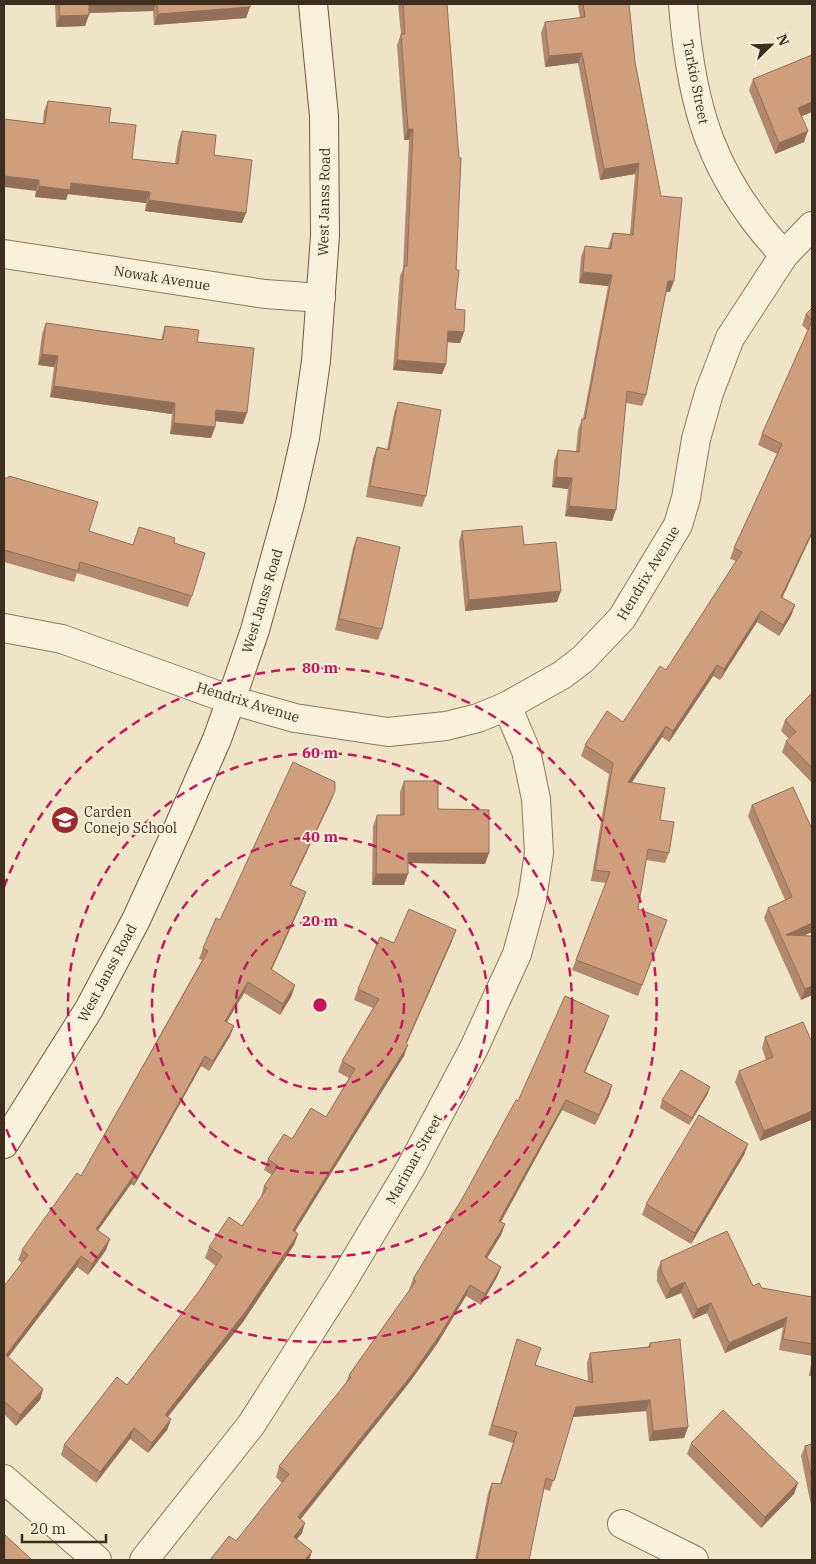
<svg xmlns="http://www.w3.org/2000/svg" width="816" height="1564" viewBox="0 0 816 1564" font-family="'IBM Plex Serif',serif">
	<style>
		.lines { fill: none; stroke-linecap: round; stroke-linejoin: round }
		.minor-casing { stroke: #8d765c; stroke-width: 30 }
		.secondary-casing { stroke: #6f573f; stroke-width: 30 }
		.minor { stroke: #faf1dc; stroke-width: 28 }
		.secondary { stroke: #faf1dc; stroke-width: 28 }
		.wall { fill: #b2896c }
		.shaded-wall { fill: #916f58 }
		.building { fill: #cf9f7d; stroke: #916f58 }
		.ring { fill: none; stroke: #c2185b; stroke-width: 2.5; stroke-dasharray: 9 6 }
		.labels { text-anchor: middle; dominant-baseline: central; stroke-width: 4; stroke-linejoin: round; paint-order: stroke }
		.street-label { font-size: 14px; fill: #3d2e20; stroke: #f7eed8 }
		.poi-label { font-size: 14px; fill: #3d2e20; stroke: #f7eed8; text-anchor: start }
		.centre { fill: #c2185b; stroke: #f7eed8; stroke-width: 2.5 }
		.ring-label { font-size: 15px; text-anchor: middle; font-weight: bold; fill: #c2185b; stroke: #f7eed8; stroke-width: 4; stroke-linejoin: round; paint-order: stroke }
	</style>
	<rect width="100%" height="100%" fill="#f0e4c8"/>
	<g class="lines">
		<g class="minor-casing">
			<g id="minor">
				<path d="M683 4C691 108 712 178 784 255"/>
				<polyline points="4,254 265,294 321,298"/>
				<polyline points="4,628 62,639 231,700 295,718 388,732 446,726 478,718 507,706 562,675 583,659 622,618 678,525 686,498 696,439 709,393 730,338 784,255 812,226"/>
				<polyline points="4,1479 97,1560"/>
				<polyline points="622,1524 694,1560"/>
				<polyline points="144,1560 251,1425 341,1284 411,1167 474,1048 517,954 532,899 539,853 536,799 526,751 507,706"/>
			</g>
		</g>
		<g class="secondary-casing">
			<polyline id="secondary" points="4,1144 89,1009 136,920 178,828 217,739 231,700 255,630 290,504 305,438 316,361 325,235 324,116 313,4"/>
		</g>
		<use href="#minor" class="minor"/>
		<use href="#secondary" class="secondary"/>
	</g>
	<g class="wall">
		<polygon points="55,4 250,4 250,7 246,18 154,25 153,11 89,13 85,26 56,27"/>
		<polygon points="398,4 447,4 456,270 455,309 464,332 460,343 447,342 446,364 442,374 393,370 400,276 403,269 409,140 404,140 397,45 401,34"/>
		<polygon points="578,4 629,4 635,62 670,292 666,292 646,395 642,406 626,403 612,521 565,516 568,489 552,487 554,461 558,450 576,451 578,430 582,419 583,419 608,286 579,283 581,257 585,246 608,248 609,244 613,233 630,234 635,174 600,180 578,63 545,67 541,33 545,22 580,18"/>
		<polygon points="812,55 812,112 802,116 804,142 775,154 749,90 753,79"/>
		<polygon points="48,101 109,122 132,159 175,164 178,142 182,131 214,155 246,213 242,223 145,211 146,203 68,194 66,200 35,197 44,111"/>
		<polygon points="812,308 812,534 782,597 795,605 791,616 779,636 757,622 720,680 713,676 669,742 662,737 631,782 660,820 669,853 665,863 646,860 638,909 667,920 638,996 572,970 606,883 591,881 609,774 581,756 585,745 623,722 666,670 736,561 730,559 734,548 777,454 758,445 762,434 808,331 802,325 806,314"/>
		<polygon points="46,323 161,340 165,326 197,342 243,424 215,421 215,427 211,438 170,434 172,414 50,397 54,367 38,365 42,334"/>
		<polygon points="398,402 426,496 422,507 366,497 373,458 377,447 387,449 394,413"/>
		<polygon points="4,478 89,531 133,545 174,543 192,596 188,607 77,573 74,582 4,562"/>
		<polygon points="462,531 524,545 557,602 465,611 459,542"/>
		<polygon points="357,537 382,629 378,640 335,630 353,548"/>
		<polygon points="812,693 812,783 782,752 786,741 789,739 781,731 785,720"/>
		<polygon points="404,781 489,853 485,864 408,863 404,885 372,885 373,826 377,815 400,815 400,792"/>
		<polygon points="331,801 291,885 306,892 302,903 271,970 292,995 280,1015 244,993 227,1022 234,1026 230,1036 209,1071 201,1066 134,1186 131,1184 98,1230 106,1250 88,1275 77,1267 8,1357 43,1389 40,1400 16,1426 4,1414 4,1286 22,1263 18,1260 22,1250 81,1176 202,960 199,959 203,948 220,920"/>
		<polygon points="752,805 812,829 812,932 803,936 812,936 812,995 801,1000 764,918 768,908 785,900 748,816"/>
		<polygon points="452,941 406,1044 404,1056 295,1231 298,1234 294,1245 243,1322 168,1417 171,1419 167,1430 148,1453 130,1439 96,1483 61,1455 64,1445 127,1385 200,1290 216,1266 205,1258 209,1247 242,1226 261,1197 264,1186 272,1175 264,1170 268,1159 292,1139 326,1117 349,1078 338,1072 342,1061 373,1008 354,1000 358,989 394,943"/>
		<polygon points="605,1027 585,1072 612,1085 609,1096 595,1125 562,1110 501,1222 505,1224 501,1235 487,1258 501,1267 497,1277 481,1305 466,1296 437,1344 409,1383 301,1519 302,1533 297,1539 312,1551 309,1560 210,1560 236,1541 282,1483 276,1477 279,1466 345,1385 349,1375 410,1290 409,1290 413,1279 462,1199 518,1101"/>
		<polygon points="765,1037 812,1039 812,1123 811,1120 760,1141 735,1082 739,1071 766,1060 762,1048"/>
		<polygon points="710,1087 707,1095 689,1125 660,1108 662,1100"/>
		<polygon points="748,1144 744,1155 691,1244 642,1215 646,1204"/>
		<polygon points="661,1261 762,1288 812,1297 812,1356 779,1350 783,1327 725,1353 707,1313 693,1319 681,1293 666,1299 657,1281 657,1271"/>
		<polygon points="517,1339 535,1365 588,1382 587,1363 590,1353 648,1347 650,1343 688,1427 684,1438 649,1441 646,1411 573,1417 550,1491 544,1489 529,1560 475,1560 488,1493 492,1483 500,1484 513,1443 488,1435"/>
		<polygon points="812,1358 812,1376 809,1376"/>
		<polygon points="691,1443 798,1483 794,1494 761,1528 687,1454"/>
		<polygon points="812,1444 812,1510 801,1456 805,1446"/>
	</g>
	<g class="shaded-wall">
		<polygon points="88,4 156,4 153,11 85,13"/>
		<polygon points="250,7 246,18 154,25 158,14"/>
		<polygon points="89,15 85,26 56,27 60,16"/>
		<polygon points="582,53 578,63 545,67 549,56"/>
		<polygon points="812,102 812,112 794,119 798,108"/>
		<polygon points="408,129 413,129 409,140 404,140"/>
		<polygon points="808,131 804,142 775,154 779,143"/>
		<polygon points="639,163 635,174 600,180 604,169"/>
		<polygon points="4,176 39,180 36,191 4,187"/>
		<polygon points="71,183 150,192 146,203 68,194 66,200 35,197 39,186"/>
		<polygon points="149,200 246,213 242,223 145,211"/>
		<polygon points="583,272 612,275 608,286 579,283"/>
		<polygon points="668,281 674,281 670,292 664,291"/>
		<polygon points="448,331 464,332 460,343 444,342"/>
		<polygon points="42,354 58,356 54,367 38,365"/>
		<polygon points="397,360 446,364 442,374 393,370"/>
		<polygon points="54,386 175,403 172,414 50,397"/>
		<polygon points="216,410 247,413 243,424 212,421"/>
		<polygon points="174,423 215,427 211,438 170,434"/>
		<polygon points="556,477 572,478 568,489 552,487"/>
		<polygon points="569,506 616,510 612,521 565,516"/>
		<polygon points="812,532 812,534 778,607 781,597"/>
		<polygon points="561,591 557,602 465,611 469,600"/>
		<polygon points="795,605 791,616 779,636 783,625"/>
		<polygon points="761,611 757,622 720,680 724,669"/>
		<polygon points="717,665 713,676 669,742 673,731"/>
		<polygon points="666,726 662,737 625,793 628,782"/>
		<polygon points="335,791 331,801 286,895 290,885"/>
		<polygon points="408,853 489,853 485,864 404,863"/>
		<polygon points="376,874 408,874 404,885 372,885"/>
		<polygon points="306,892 302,903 267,980 271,969"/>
		<polygon points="812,923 812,932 785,944 786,935"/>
		<polygon points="456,930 452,941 402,1054 406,1043"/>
		<polygon points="248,982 244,993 221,1031 225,1021"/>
		<polygon points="295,985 292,995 280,1015 283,1004"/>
		<polygon points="812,986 812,995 801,1000 805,989"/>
		<polygon points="609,1016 605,1027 580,1083 584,1072"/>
		<polygon points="234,1026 230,1036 209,1071 213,1061"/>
		<polygon points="408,1045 404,1056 289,1241 293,1230"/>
		<polygon points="205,1056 201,1066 134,1186 138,1176"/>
		<polygon points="612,1085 609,1096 595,1125 599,1115"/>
		<polygon points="710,1087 707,1095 689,1125 692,1118"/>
		<polygon points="566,1100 562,1110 495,1232 499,1221"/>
		<polygon points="812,1111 812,1117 811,1120 760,1141 764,1131"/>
		<polygon points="748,1144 744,1155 691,1244 695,1233"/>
		<polygon points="135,1174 131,1184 92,1239 96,1229"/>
		<polygon points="505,1224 501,1235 481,1268 485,1257"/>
		<polygon points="298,1234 294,1245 243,1322 161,1425 165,1415"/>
		<polygon points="110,1239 106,1250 88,1275 92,1264"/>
		<polygon points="81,1256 77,1267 4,1363 6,1355"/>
		<polygon points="501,1267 497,1277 481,1305 485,1294"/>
		<polygon points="685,1282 681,1293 666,1299 670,1289"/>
		<polygon points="470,1285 466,1296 437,1344 409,1383 294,1527 298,1517"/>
		<polygon points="711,1303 707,1313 693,1319 697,1309"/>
		<polygon points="787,1317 783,1327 725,1353 729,1343"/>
		<polygon points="43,1389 40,1400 16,1426 20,1415"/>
		<polygon points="650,1400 646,1411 572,1417 576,1407"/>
		<polygon points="171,1419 167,1430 148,1453 152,1443"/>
		<polygon points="688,1427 684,1438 649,1441 653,1431"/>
		<polygon points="134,1428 130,1439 96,1483 100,1472"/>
		<polygon points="798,1483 794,1494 761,1528 765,1517"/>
		<polygon points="305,1523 302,1533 290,1547 294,1537"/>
		<polygon points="312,1551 309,1560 305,1560"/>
	</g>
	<g class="building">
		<polygon points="59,4 89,4 89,15 60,16"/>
		<polygon points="157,4 250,4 250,7 158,14"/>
		<polygon points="403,4 447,4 459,158 461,158 456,270 459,270 455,309 465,310 464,332 448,331 446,364 397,360 404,266 407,266 413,129 408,129 401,34 405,34"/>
		<polygon points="583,4 629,4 635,62 661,196 682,198 674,281 668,281 646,395 627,391 616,510 569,506 572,478 556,477 558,450 579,452 582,419 585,419 612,275 583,272 585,246 611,249 613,233 633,235 639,163 604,169 582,53 549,56 545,22 585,17"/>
		<polygon points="812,55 812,102 798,108 808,131 779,143 753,79"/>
		<polygon points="48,101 111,108 109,122 136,125 132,159 178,164 182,131 216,135 214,155 252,160 246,213 149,200 150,192 71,183 70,190 39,186 39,180 4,176 4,119 45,124"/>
		<polygon points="812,308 812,321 806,314"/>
		<polygon points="812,321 812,532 781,597 795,605 783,625 761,611 724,669 717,665 673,731 666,726 628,782 665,788 660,820 674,822 669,853 648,849 638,909 667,920 642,985 576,960 610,872 595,870 613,763 585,745 607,711 623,722 660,666 666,670 742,552 734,548 782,444 762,434"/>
		<polygon points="46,323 163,340 165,326 199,330 197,342 254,348 247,413 216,410 215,427 174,423 175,403 54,386 58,356 42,354"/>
		<polygon points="398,402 441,410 426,496 370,486 377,447 389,450"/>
		<polygon points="9,476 98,502 89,531 133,545 139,527 175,538 174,543 205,553 192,596 80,562 78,571 4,550 4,478 8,478"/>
		<polygon points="522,526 524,545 556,542 561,591 469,600 462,531"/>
		<polygon points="357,537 400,547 382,629 339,619"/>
		<polygon points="812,693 812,768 786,741 796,732 785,720"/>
		<polygon points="293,762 335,782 335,791 290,885 306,892 271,969 295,985 283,1004 248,982 225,1021 234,1026 213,1061 205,1056 138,1176 135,1174 96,1229 110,1239 92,1264 81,1256 6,1355 43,1389 20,1415 4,1401 4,1286 28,1255 22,1250 77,1173 81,1176 208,951 203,948 216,918 220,920"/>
		<polygon points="404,781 438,781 438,809 489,810 489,853 408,853 408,874 376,874 377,815 404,815"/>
		<polygon points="793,787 812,829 812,923 786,935 812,936 812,986 805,989 768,908 792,897 752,805"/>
		<polygon points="409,909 456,930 406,1043 408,1045 293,1230 298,1234 246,1311 165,1415 171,1419 152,1443 134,1428 100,1472 64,1445 117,1377 127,1385 200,1290 222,1256 209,1247 229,1217 242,1226 267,1188 264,1186 278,1166 268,1159 284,1134 292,1139 311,1108 326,1117 355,1069 342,1061 379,999 358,989 380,937 394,943"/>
		<polygon points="565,996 609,1016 584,1072 612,1085 599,1115 566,1100 499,1221 505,1224 485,1257 501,1267 485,1294 470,1285 441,1333 413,1373 298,1517 305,1523 294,1537 312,1551 305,1560 210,1560 229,1536 236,1541 289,1474 279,1466 351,1377 349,1375 416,1281 413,1279 462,1199 516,1100 518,1101"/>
		<polygon points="803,1022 811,1040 812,1039 812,1111 764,1131 739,1071 773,1057 765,1037"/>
		<polygon points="681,1070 710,1087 692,1118 662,1100"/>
		<polygon points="699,1115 748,1144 695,1233 646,1204"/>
		<polygon points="727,1231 753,1286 759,1283 762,1288 812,1297 812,1344 783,1339 787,1317 729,1343 711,1303 697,1309 685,1282 670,1289 661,1270 661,1261"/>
		<polygon points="517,1339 541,1348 535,1365 593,1383 590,1353 650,1347 650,1343 680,1339 688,1427 653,1431 650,1400 576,1407 554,1481 546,1478 529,1560 477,1560 492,1483 501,1484 517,1432 492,1425"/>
		<polygon points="723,1410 798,1483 765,1517 691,1443"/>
		<polygon points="812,1444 812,1480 805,1446"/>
		<polygon points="4,1534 32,1560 4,1560"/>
	</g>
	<g class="ring">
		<circle cx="320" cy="1005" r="84"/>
		<circle cx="320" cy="1005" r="168"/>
		<circle cx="320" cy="1005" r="252"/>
		<path d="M4 887A337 337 0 1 1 4 1123"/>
	</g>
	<defs>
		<g id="school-disc" transform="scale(1.4375)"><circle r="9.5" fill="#9e2a2b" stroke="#f7eed8"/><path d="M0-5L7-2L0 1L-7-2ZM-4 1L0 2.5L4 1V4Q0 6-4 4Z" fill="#fff"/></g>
	</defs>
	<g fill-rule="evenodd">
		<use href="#school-disc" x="65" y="820"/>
	</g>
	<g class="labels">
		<g class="street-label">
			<text transform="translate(696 82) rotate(79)">Tarkio Street</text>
			<text transform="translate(324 202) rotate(-89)">West Janss Road</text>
			<text transform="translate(162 278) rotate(9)">Nowak Avenue</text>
			<text transform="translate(648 573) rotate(-59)">Hendrix Avenue</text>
			<text transform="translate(262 601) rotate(-73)">West Janss Road</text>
			<text transform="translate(248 702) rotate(17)">Hendrix Avenue</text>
			<text transform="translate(107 973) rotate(-62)">West Janss Road</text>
			<text transform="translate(414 1159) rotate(-61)">Marimar Street</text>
		</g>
		<g class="poi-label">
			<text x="84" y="812">Carden<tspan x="84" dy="16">Conejo School</tspan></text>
		</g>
	</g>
	<circle cx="320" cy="1005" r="8" class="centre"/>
	<g class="ring-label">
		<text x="320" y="673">80 m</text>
		<text x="320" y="758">60 m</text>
		<text x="320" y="842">40 m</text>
		<text x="320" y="926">20 m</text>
	</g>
	<rect width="816" height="1564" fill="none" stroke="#3d2e20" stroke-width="10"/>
	<g transform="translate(771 45) rotate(67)" stroke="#f7eed8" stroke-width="4" paint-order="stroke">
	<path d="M0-4L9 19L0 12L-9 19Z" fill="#3d2e20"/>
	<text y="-8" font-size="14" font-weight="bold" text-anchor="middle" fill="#3d2e20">N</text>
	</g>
	<path d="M22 1534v8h84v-8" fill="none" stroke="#3d2e20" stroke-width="2.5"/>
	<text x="30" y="1534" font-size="15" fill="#3d2e20" stroke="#f7eed8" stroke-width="4" paint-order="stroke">20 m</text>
</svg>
